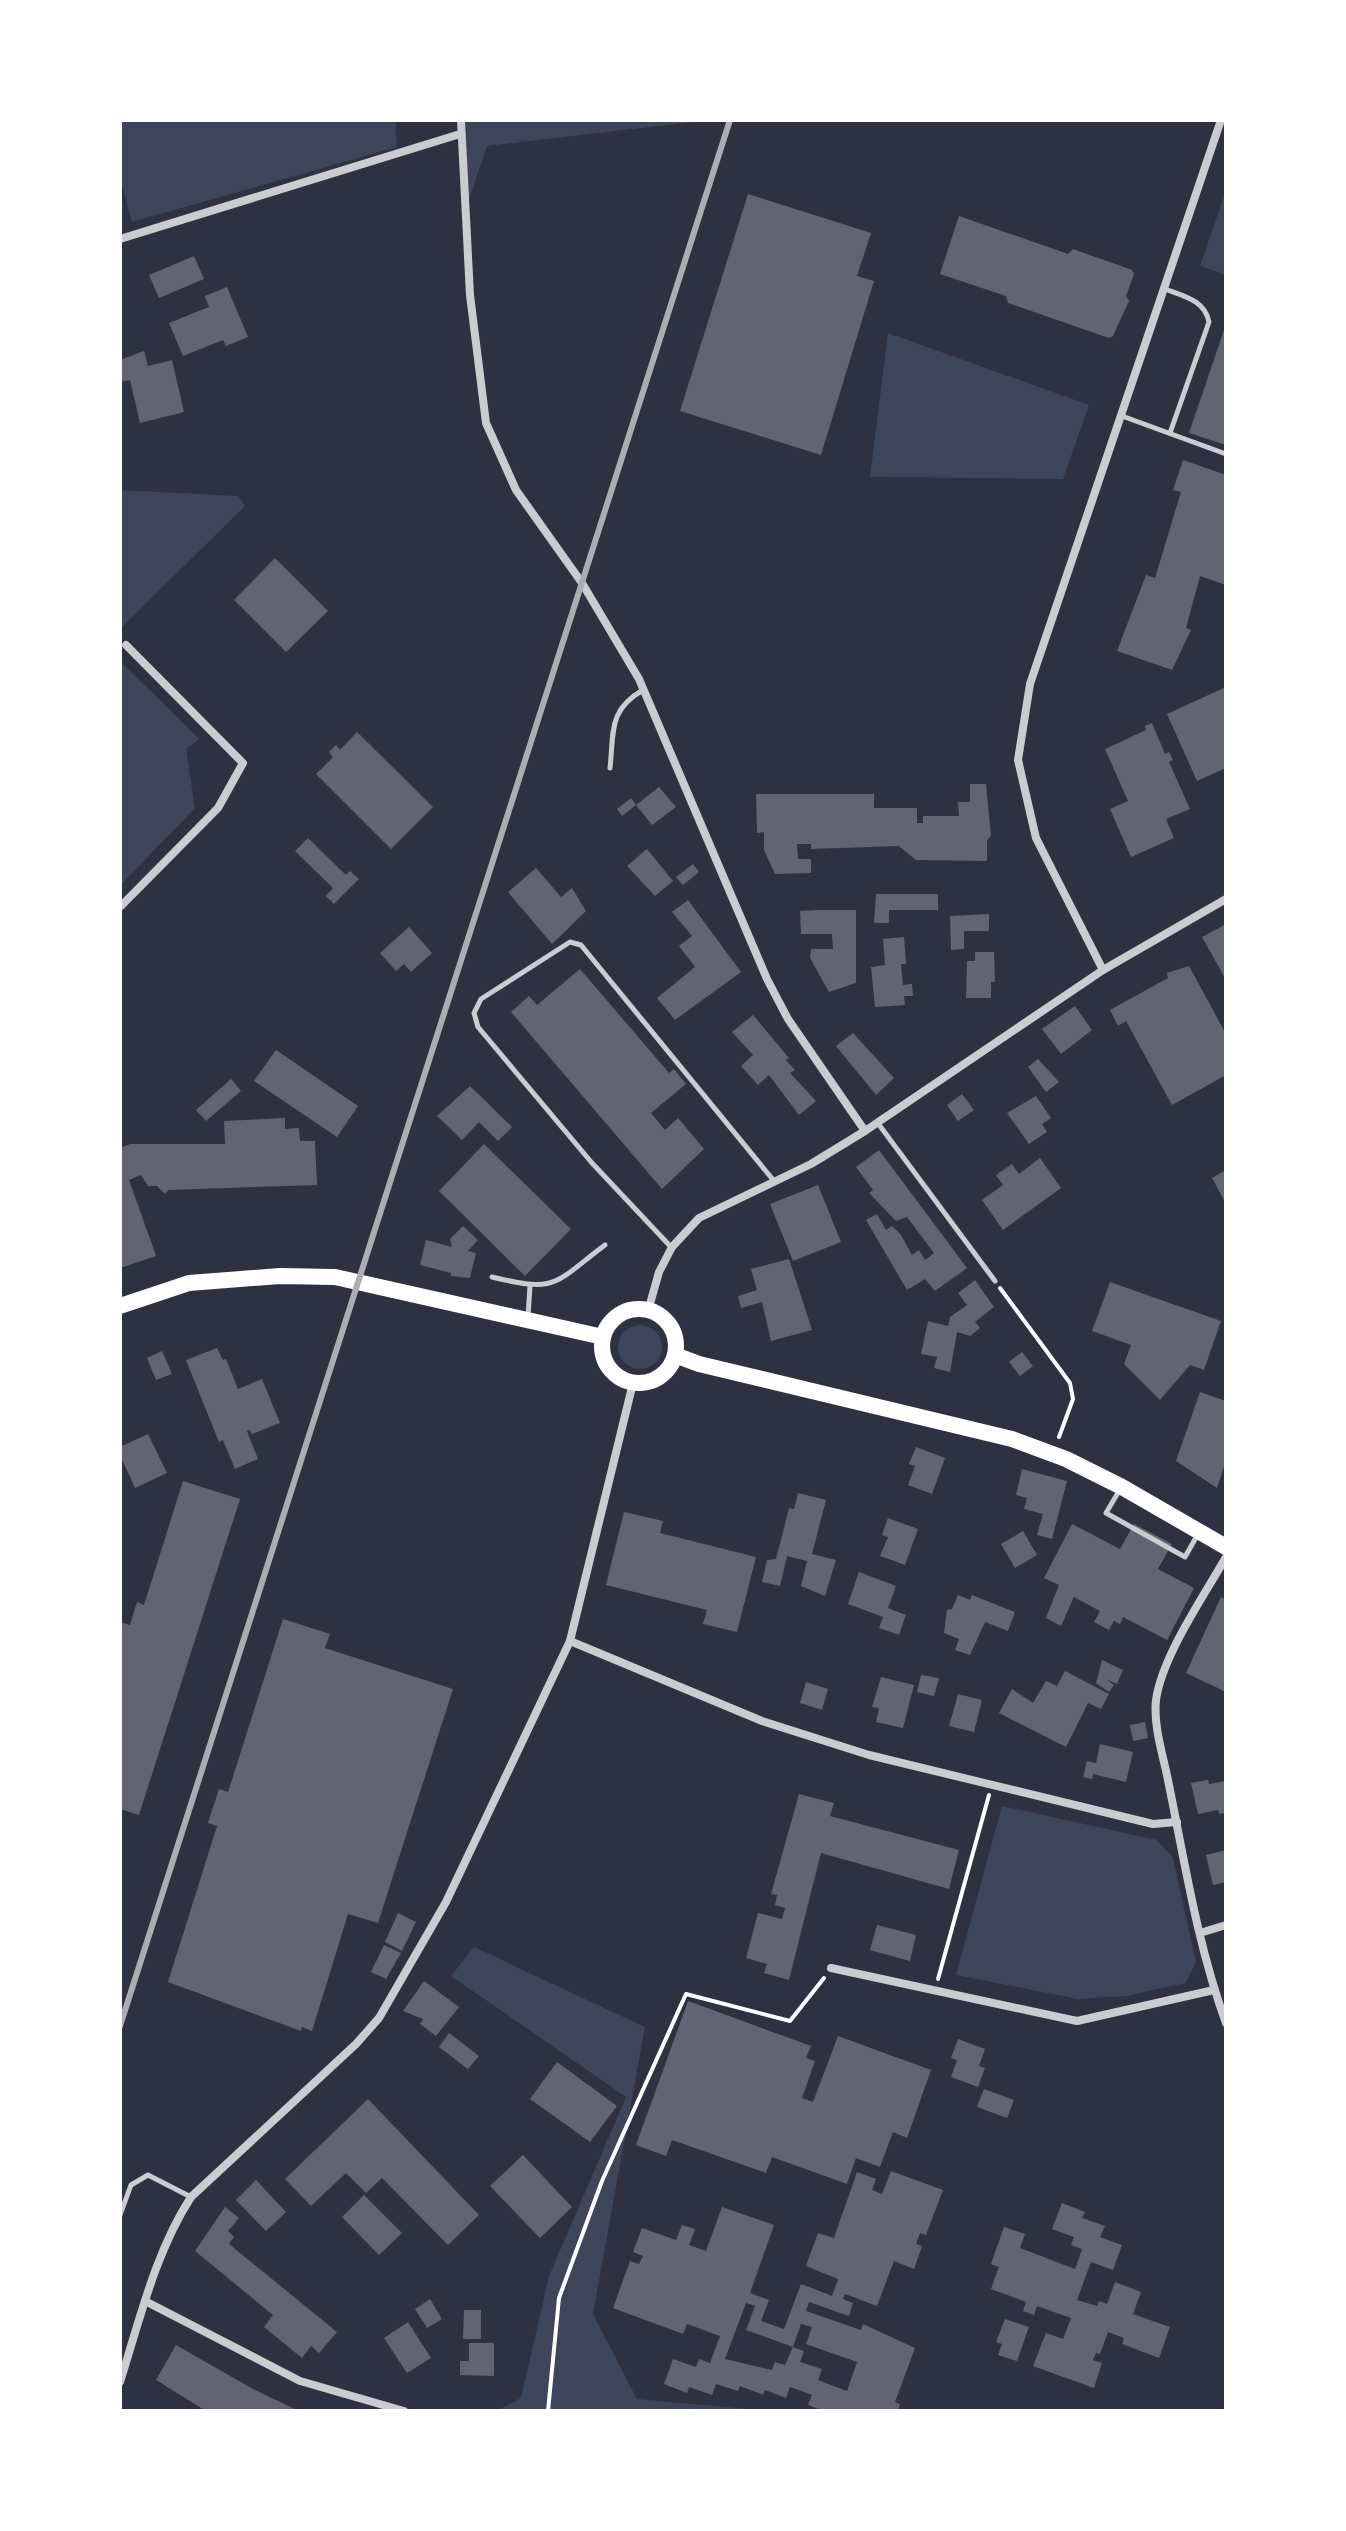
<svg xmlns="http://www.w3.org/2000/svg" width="1346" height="2531" viewBox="0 0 1346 2531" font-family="Spectral,serif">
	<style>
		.green { fill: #3c4559 }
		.building { fill: #626471; fill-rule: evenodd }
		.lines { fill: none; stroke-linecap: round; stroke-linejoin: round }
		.path { stroke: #fff; stroke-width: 4 }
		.service { stroke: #caccd0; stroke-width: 5 }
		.minor { stroke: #caccd0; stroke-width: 8 }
		.primary { stroke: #fff; stroke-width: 16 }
		.rail { stroke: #abadb3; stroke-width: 6 }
	</style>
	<rect width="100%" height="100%" fill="#2d3142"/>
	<g class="green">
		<polygon points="120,120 395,120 397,147 132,222 120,177"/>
		<polygon points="466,120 710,120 487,146 468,202"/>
		<polygon points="1226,190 1226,275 1200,266"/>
		<polygon points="888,333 1089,405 1063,479 870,477"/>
		<polygon points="120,490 238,496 245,506 120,629"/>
		<polygon points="120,661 199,739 186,749 195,808 120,886"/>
		<circle cx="640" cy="1347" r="22"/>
		<polygon points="1002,1806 1157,1840 1173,1858 1196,1962 1186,1983 1126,1996 1078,1999 956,1975"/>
		<polygon points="474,1947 645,2027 593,2314 637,2399 770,2411 496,2411 521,2398 549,2276 626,2097 451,1976"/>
	</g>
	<g class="building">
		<polygon points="748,194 871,233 857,276 874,281 821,455 680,411"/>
		<polygon points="959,216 1068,254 1073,249 1132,270 1134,274 1126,296 1129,301 1113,336 1109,338 1008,303 1006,296 940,274"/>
		<polygon points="194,256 204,279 159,298 149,275"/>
		<polygon points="227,287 248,337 226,346 223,340 183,356 169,323 209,307 205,296"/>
		<polygon points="1225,327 1226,327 1226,445 1189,433"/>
		<polygon points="144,351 148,366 172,360 184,412 140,423 130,380 120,382 120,360"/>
		<polygon points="1183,460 1226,475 1226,585 1200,576 1186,628 1191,630 1172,670 1117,651 1146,575 1155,578 1181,492 1173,490"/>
		<polygon points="275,558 328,611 286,652 234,600"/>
		<polygon points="1226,687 1226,768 1197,781 1167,714"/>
		<polygon points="1152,723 1165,754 1169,752 1173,760 1169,762 1190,809 1166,819 1174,838 1131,857 1110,809 1128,801 1105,749 1146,730 1145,726"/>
		<polygon points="357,732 433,807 391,849 316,774 333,757 329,752 336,745 340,750"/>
		<polygon points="970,784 986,784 991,836 987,840 987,861 916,860 899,846 811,849 811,844 797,844 798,859 811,859 811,873 775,874 764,850 764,832 757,833 756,794 874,794 874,808 917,808 917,823 923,823 923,816 959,816 958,802 970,802"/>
		<polygon points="659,787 676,807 652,825 636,805 622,816 617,809 631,798 636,805"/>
		<polygon points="308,838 346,875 350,871 359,879 334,904 326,896 333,888 295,851"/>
		<polygon points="647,849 673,881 655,896 627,866"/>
		<polygon points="693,864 699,872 683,885 676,877"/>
		<polygon points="536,868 561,897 572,888 586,911 552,944 508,892"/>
		<polygon points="876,894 938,894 938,910 889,910 889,923 874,923"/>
		<polygon points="688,900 741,972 675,1020 657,998 695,967 679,946 692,936 672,912"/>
		<polygon points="818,910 856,910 856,983 829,992 810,958 811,949 833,949 832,934 801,934 800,911"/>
		<polygon points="989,914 989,931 964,931 964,949 951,950 950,916"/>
		<polygon points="1226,924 1226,980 1202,937"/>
		<polygon points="409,927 432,953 411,972 404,964 396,971 380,953"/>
		<polygon points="904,937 906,964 901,964 903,985 912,984 913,996 904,996 905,1005 875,1007 871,967 885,965 883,939"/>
		<polygon points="975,952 994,952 995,982 991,982 991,998 966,998 967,961 975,961"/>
		<polygon points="1189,966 1226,1034 1226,1075 1172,1105 1126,1021 1118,1026 1110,1010 1168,978 1167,973"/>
		<polygon points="580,969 669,1073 674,1069 686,1084 651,1113 665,1130 678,1118 704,1149 662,1189 511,1012 529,996 537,1005"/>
		<polygon points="1075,1006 1092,1030 1061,1054 1042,1029"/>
		<polygon points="753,1015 789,1058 786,1060 795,1070 790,1073 816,1101 799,1115 769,1075 758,1085 741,1066 753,1055 732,1032"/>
		<polygon points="853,1033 894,1078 876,1095 836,1046"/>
		<polygon points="276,1050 358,1106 337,1137 254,1081"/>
		<polygon points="1038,1059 1059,1082 1046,1092 1028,1067"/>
		<polygon points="231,1079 241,1091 206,1121 196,1110"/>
		<polygon points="470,1086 512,1127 498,1141 479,1122 462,1140 437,1116"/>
		<polygon points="962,1094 974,1110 958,1121 947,1105"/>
		<polygon points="1036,1096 1051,1118 1042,1124 1047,1132 1029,1144 1007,1113"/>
		<polygon points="285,1118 285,1129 299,1128 300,1141 315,1141 317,1185 168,1190 165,1194 157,1186 148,1186 141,1175 129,1180 156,1256 120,1268 120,1148 130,1144 225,1144 224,1121"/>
		<polygon points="484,1144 571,1229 525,1276 439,1191"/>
		<polygon points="879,1150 967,1268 935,1291 925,1279 907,1290 866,1220 877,1214 886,1230 892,1226 901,1235 912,1255 919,1250 925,1260 934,1253 907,1217 896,1221 869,1193 873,1190 856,1167"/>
		<polygon points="1040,1158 1061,1188 1003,1230 982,1200 1003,1185 996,1175 1012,1164 1019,1174"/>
		<polygon points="1226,1170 1226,1204 1212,1178"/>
		<polygon points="818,1185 841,1242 793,1261 770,1204"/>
		<polygon points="463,1226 478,1240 468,1251 476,1253 470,1278 451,1276 451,1273 420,1265 426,1240 452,1247 450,1239"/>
		<polygon points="789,1259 812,1330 771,1341 762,1302 741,1308 738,1296 757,1290 751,1269"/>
		<polygon points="975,1280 994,1307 975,1322 980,1328 970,1336 957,1332 950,1372 934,1368 937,1357 921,1354 928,1321 948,1326 950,1317 967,1305 958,1293"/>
		<polygon points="1110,1282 1221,1321 1204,1370 1190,1365 1160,1400 1124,1364 1131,1345 1092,1331"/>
		<polygon points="217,1348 223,1360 226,1359 238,1389 262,1379 280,1423 252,1434 250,1430 247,1431 258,1459 235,1469 223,1440 219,1442 186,1360"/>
		<polygon points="162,1351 172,1374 156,1380 147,1358"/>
		<polygon points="1022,1352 1033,1366 1020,1376 1009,1362"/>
		<polygon points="1200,1392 1226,1401 1226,1460 1217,1488 1176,1461"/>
		<polygon points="148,1434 167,1473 135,1488 120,1455 120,1447"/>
		<polygon points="916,1447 945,1458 932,1494 908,1485 915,1466 909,1464"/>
		<polygon points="1022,1469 1067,1481 1052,1539 1037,1535 1043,1514 1024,1509 1027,1498 1016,1495"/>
		<polygon points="183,1481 240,1499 139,1815 120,1809 120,1622 130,1625 137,1602 144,1605"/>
		<polygon points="798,1493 826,1500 812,1554 836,1560 825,1596 801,1586 807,1561 787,1556 780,1586 762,1582 767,1560 776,1559 789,1508 794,1509"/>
		<polygon points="624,1512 663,1521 660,1533 756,1557 737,1632 703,1624 707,1610 606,1585"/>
		<polygon points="888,1518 918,1529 905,1565 880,1556 888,1537 882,1535"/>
		<polygon points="1072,1524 1120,1549 1134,1524 1172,1544 1158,1569 1194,1588 1167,1640 1123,1617 1120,1624 1114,1621 1109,1630 1094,1622 1100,1611 1074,1597 1061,1626 1046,1618 1059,1585 1044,1578"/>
		<polygon points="1023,1531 1037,1555 1015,1568 1001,1544"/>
		<polygon points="859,1572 896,1586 888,1608 906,1615 899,1635 879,1628 883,1617 848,1604"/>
		<polygon points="958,1595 970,1600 972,1595 1015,1612 1008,1631 985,1622 970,1655 955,1650 959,1639 944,1633 947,1610 952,1609"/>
		<polygon points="1221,1597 1226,1600 1226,1692 1186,1673"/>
		<polygon points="283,1619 330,1634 325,1648 453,1689 378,1923 348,1914 312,2031 302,2027 301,2031 168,1982 217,1826 208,1823 219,1789 228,1792"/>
		<polygon points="1102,1660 1123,1670 1117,1684 1106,1679 1114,1685 1109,1692 1096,1683"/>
		<polygon points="1065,1671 1109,1694 1101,1709 1088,1703 1066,1747 999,1713 1012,1689 1033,1703 1046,1681 1057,1686"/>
		<polygon points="921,1675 939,1678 934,1696 917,1692"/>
		<polygon points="881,1677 914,1685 903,1728 876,1722 879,1708 872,1707"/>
		<polygon points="806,1682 828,1689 822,1710 800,1703"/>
		<polygon points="958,1694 982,1700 974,1732 949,1726"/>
		<polygon points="1145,1722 1148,1738 1133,1741 1130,1725"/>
		<polygon points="1100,1744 1133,1752 1126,1782 1093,1774 1092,1779 1083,1777 1087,1761 1096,1763"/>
		<polygon points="1208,1780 1209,1784 1226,1781 1226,1813 1219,1814 1218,1810 1198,1814 1191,1783"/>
		<polygon points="799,1794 834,1803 830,1816 959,1850 949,1889 821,1853 789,1980 764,1973 767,1964 746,1958 758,1913 782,1919 785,1908 775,1905 777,1895 771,1894"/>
		<polygon points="1226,1850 1226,1882 1213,1885 1206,1855"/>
		<polygon points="398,1913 416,1922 402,1951 385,1942"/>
		<polygon points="877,1925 916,1935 910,1961 870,1950"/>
		<polygon points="384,1945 401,1953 386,1979 371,1972"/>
		<polygon points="424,1981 459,2007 436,2036 420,2024 423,2019 403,2011"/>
		<polygon points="688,2001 811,2046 806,2058 815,2061 802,2098 813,2102 838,2036 931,2070 907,2138 893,2132 880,2167 856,2158 847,2184 772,2157 766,2173 672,2140 666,2156 636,2145"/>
		<polygon points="449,2033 479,2056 468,2069 439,2047"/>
		<polygon points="958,2039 985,2049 979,2066 985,2068 978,2087 951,2077 957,2060 951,2058"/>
		<polygon points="557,2062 617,2106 590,2142 530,2099"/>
		<polygon points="984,2089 1014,2100 1007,2118 977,2107"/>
		<polygon points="368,2099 479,2215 448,2245 382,2178 366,2193 346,2173 311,2206 285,2179"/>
		<polygon points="523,2155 572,2207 540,2238 490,2186"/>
		<path d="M891 2171 943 2190 926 2235 920 2233 916 2244 922 2246 914 2269 894 2261 877 2306 845 2294 843 2299 853 2303 849 2316 809 2302 806 2311 861 2330 863 2324 915 2348 895 2402 900 2404 898 2411H824L808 2405 812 2395 790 2387 786 2398 765 2390 763 2395 740 2386 738 2391 716 2384 712 2395 689 2387 687 2393 664 2384 673 2359 696 2367 699 2359 710 2363 720 2336 687 2324 683 2334 613 2308 630 2261 639 2264 643 2256 633 2252 642 2228 676 2240 682 2225 695 2229 689 2245 706 2251 722 2207 774 2225 750 2293 769 2300 761 2321 784 2329 801 2284 832 2296 838 2279 806 2266 818 2233 834 2238 857 2172 876 2179 872 2190 882 2194ZM746 2303 755 2306 746 2330 793 2347 785 2365 775 2362 772 2370 725 2359ZM801 2324 812 2327 806 2344 857 2362 847 2391 818 2380 822 2369 800 2362 804 2351 793 2347Z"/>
		<polygon points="256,2180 286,2212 266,2231 236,2200"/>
		<polygon points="364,2195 402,2233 379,2255 342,2217"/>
		<polygon points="1062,2203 1085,2212 1082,2218 1105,2226 1100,2237 1122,2245 1113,2270 1091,2262 1077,2300 1097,2306 1099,2301 1107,2304 1115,2282 1141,2292 1133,2314 1170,2327 1159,2358 1122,2344 1124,2338 1108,2332 1100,2354 1096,2353 1093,2360 1102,2363 1094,2388 1033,2366 1046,2333 1063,2339 1071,2318 1037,2306 1034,2315 1023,2311 1026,2302 991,2289 999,2267 991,2264 1004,2227 1025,2234 1020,2248 1075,2269 1082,2249 1071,2245 1074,2237 1052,2229"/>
		<polygon points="225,2207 239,2218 228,2231 234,2237 229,2244 337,2332 319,2353 311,2346 302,2358 264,2327 273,2315 195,2251"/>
		<polygon points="430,2299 442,2319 427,2328 415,2309"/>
		<polygon points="464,2310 481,2310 481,2339 463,2339"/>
		<polygon points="1005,2319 1029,2327 1017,2361 998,2355 1002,2344 996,2342"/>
		<polygon points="408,2322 431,2358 407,2373 384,2338"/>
		<polygon points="469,2343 494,2343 494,2376 460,2375 460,2361 469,2361"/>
		<polygon points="176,2345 253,2389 299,2411 206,2411 156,2380"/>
	</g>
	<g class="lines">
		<g class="path">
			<polyline points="1000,1288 1070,1383 1073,1399 1059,1437"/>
			<polyline points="938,1979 989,1795"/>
			<polyline points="548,2411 559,2298 602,2181 686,1994 790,2021 824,1978"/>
		</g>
		<g class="service">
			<path d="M1165 289C1183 296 1205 300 1209 322L1170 433"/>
			<polyline points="1122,416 1226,454"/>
			<path d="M610 768C614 732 608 710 643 690"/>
			<polyline points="877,1122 995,1281"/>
			<polyline points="671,1247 592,1163 478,1027 474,1013 481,999 570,942 581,945 774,1181"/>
			<path d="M492 1277C558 1293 553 1284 605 1245"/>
			<polyline points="528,1317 530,1286"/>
			<polyline points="1119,1491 1106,1513 1185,1557 1198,1534"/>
			<polyline points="120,2215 131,2185 148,2175 191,2197"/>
		</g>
		<g class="minor">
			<polyline points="461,120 470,295 486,423 516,490 582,583 639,679 767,979 788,1019 865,1131"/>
			<polyline points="120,239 460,134"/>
			<polyline points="120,907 218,808 243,763 126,645"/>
			<polyline points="1103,970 1036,838 1018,760 1030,684 1221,120"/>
			<polyline points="648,1311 659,1272 672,1247 699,1218 811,1164 865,1131 1103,970 1226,899"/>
			<path d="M1226 1557C1204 1596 1162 1656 1156 1700 1153 1727 1164 1758 1169 1785 1185 1864 1198 1947 1226 2023"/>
			<polyline points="570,1641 762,1721 869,1755 1153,1824 1177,1822"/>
			<polyline points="1200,1933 1226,1925"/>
			<polyline points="831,1968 1077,2021 1214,1990"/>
			<polyline points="145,2301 300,2381 404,2411"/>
			<path d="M120 2382C140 2319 155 2253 191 2197L356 2044 379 2018 446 1902 570 1641 633 1383"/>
		</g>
		<g class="primary">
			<polyline points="120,1306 189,1283 280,1276 335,1277 603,1337"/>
			<circle cx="639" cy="1346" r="37"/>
			<polyline points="675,1355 699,1364 1012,1439 1066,1459 1122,1487 1226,1547"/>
		</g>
		<polyline class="rail" points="120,2026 730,120"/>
	</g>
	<rect width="1346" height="2531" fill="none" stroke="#ffffff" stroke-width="244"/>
</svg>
